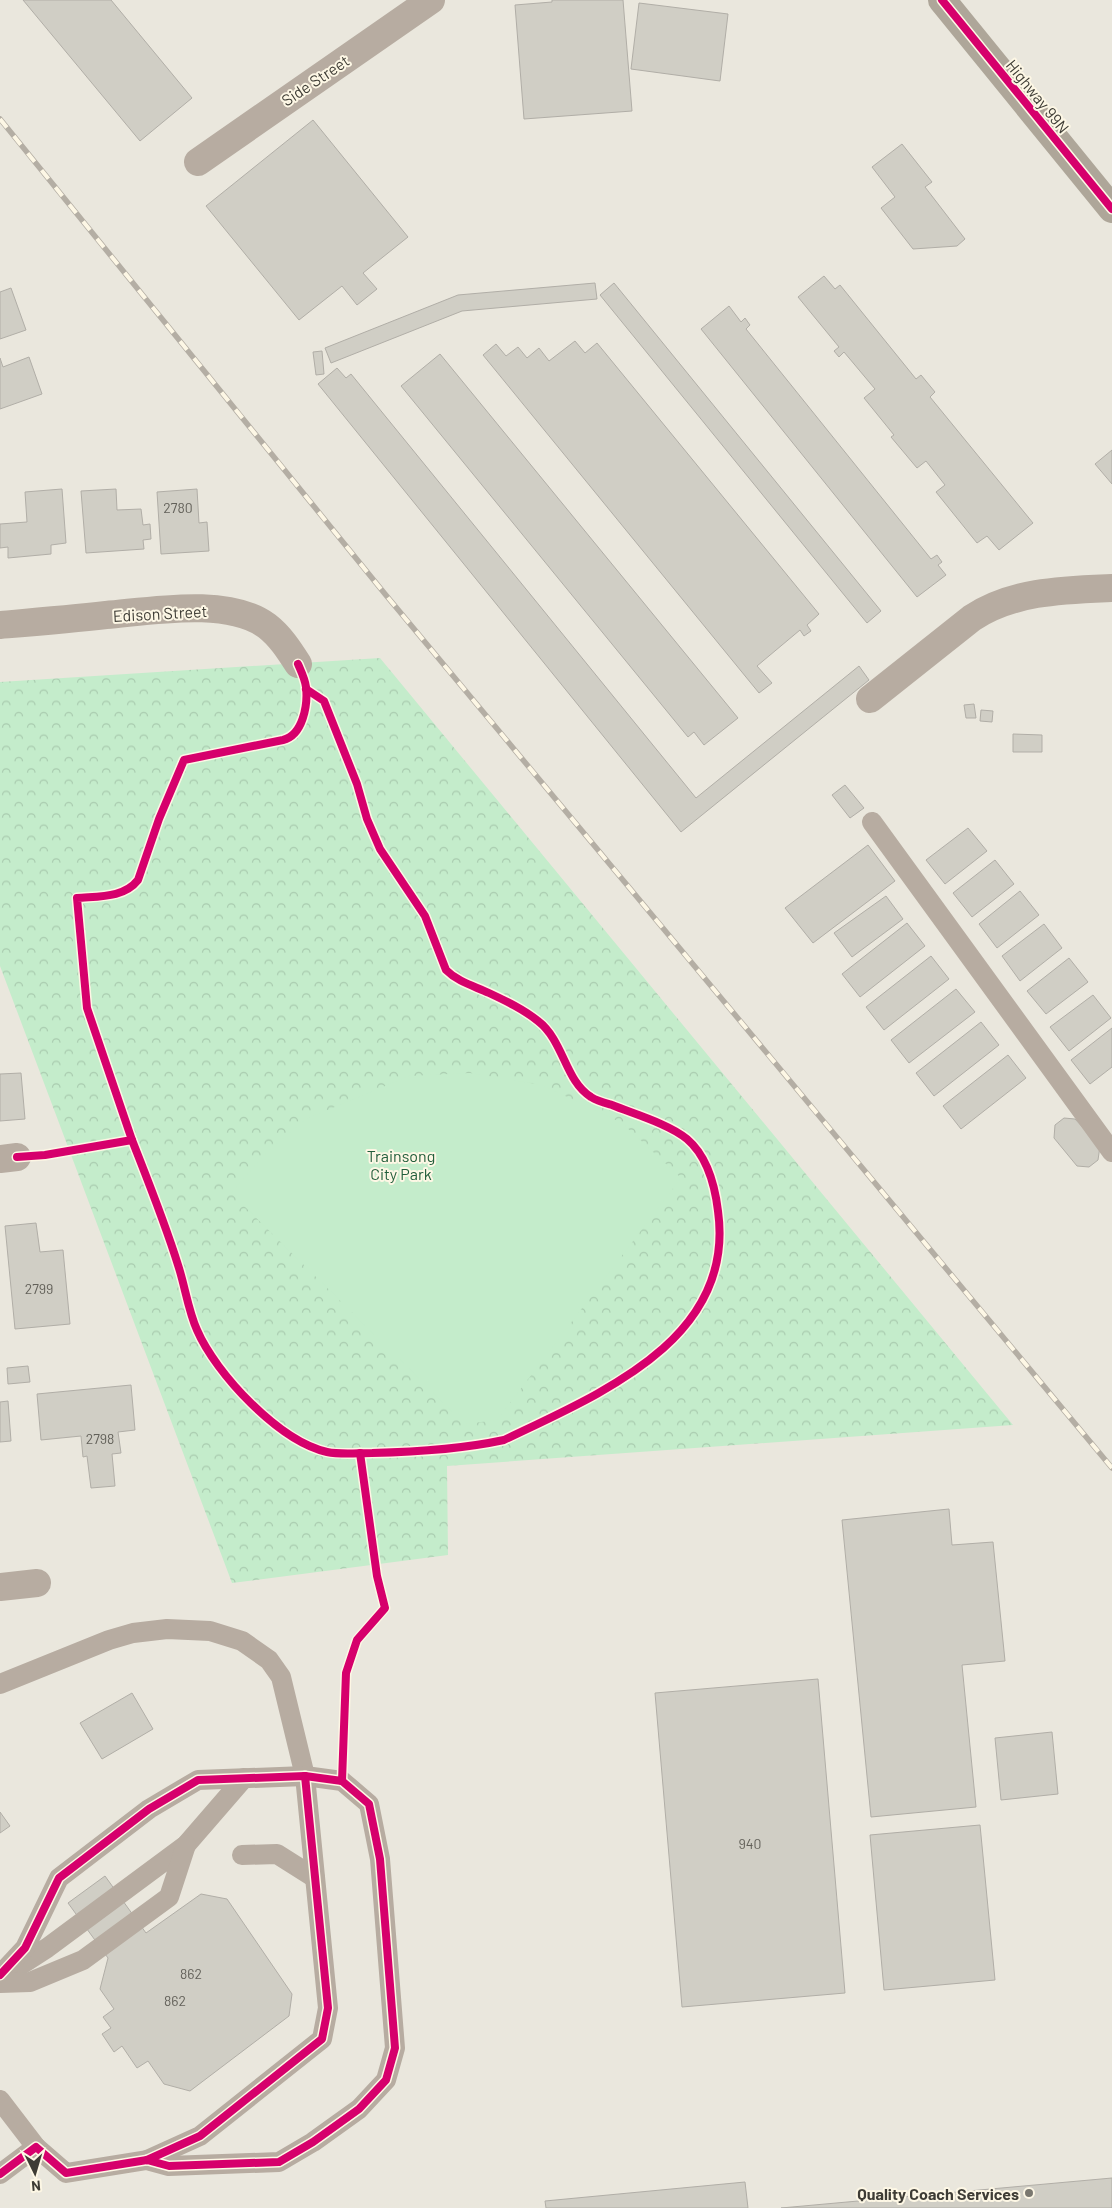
<svg xmlns="http://www.w3.org/2000/svg" width="1112" height="2208" viewBox="0 0 1112 2208" font-family="Barlow,sans-serif">
	<style>
		.forest { fill: url(#forest-crowns) }
		.pitch { fill: #c4eccb }
		.building { fill: #d0cec5; stroke: #b1aea7 }
		.lines { fill: none; stroke-linecap: round; stroke-linejoin: round }
		.service { stroke: #b7aca1; stroke-width: 20 }
		.minor { stroke: #b7aca1; stroke-width: 28 }
		.primary { stroke: #aea699; stroke-width: 28 }
		.rail-casing { stroke: #b4aea4; stroke-width: 5.5 }
		.rail { stroke: #fdf7e5; stroke-width: 4; stroke-dasharray: 11; stroke-linecap: butt }
		.cycleway-casing { stroke: #fdf7e5; stroke-width: 11 }
		.cycleway { stroke: #d6006c; stroke-width: 8 }
		.poi-dot { fill: #7a7870; stroke: #fdf7e5; stroke-width: 2 }
		.labels { text-anchor: middle; dominant-baseline: central; stroke-width: 4; stroke-linejoin: round; paint-order: stroke }
		.number-label { font-size: 14px; fill: #626059 }
		.street-label { font-size: 16px; fill: #3e3c35; stroke: #fdf7e5 }
		.park-label { font-size: 16px; fill: #225e3b; stroke: #fdf7e5 }
		.poi-label { font-size: 16px; font-weight: bold; fill: #3e3c35; stroke: #fdf7e5; text-anchor: end }
	</style>
	<defs>
		<pattern id="forest-crowns" width="20" height="18" patternUnits="userSpaceOnUse" patternTransform="scale(1.25)"><rect width="20" height="18" fill="#c4eccb"/><path d="M2 6a3 3 0 1 1 6 0M12 15a3 3 0 1 1 6 0" fill="none" stroke="#a9cbaf"/></pattern>
	</defs>
	<rect width="100%" height="100%" fill="#eae7dd"/>
	<polygon class="forest" points="380,658 1013,1425 447,1466 448,1555 232,1583 0,966 0,682"/>
	<polygon class="pitch" points="470,1073 542,1085 622,1123 681,1178 497,1420 465,1424 231,1193 267,1152 306,1119 409,1076"/>
	<g class="building">
		<polygon points="23,0 111,0 192,98 140,141"/>
		<polygon points="552,0 623,0 632,111 524,119 515,5 552,2"/>
		<polygon points="639,3 728,14 720,81 631,69"/>
		<polygon points="313,120 408,237 363,273 377,289 357,305 342,286 299,320 206,206"/>
		<polygon points="902,144 932,182 925,187 965,239 957,246 913,249 881,208 895,197 872,167"/>
		<polygon points="824,276 835,289 840,285 916,379 921,375 935,392 930,397 1033,523 999,550 987,536 977,543 936,492 945,485 926,461 917,468 891,437 894,435 864,398 875,389 844,352 839,357 834,351 839,347 798,297"/>
		<polygon points="595,283 597,299 462,311 331,363 325,348 458,295"/>
		<polygon points="614,283 881,611 867,623 600,295"/>
		<polygon points="11,288 26,330 0,339 0,292"/>
		<polygon points="729,306 741,322 745,318 750,325 746,329 931,559 937,555 942,562 938,565 946,575 917,597 701,329"/>
		<polygon points="575,341 585,353 597,343 819,614 807,625 811,631 804,636 800,630 757,666 772,683 759,693 483,355 496,344 506,356 518,347 527,358 539,348 549,361"/>
		<polygon points="322,351 324,374 316,375 313,352"/>
		<polygon points="440,354 738,718 704,745 694,732 688,737 401,386"/>
		<polygon points="29,357 42,394 0,409 0,358 3,367"/>
		<polygon points="337,368 346,378 351,374 696,798 859,666 869,680 681,832 318,384"/>
		<polygon points="1112,450 1112,484 1095,464"/>
		<polygon points="62,489 66,543 51,545 51,554 8,558 8,547 0,548 0,524 27,522 25,492"/>
		<polygon points="116,489 117,510 141,509 143,525 150,524 151,539 143,540 144,549 86,553 81,491"/>
		<polygon points="197,489 199,523 207,522 209,551 161,554 157,492"/>
		<polygon points="974,704 976,718 966,718 964,705"/>
		<polygon points="981,710 993,711 992,722 980,721"/>
		<polygon points="1013,734 1042,735 1042,752 1013,752"/>
		<polygon points="845,785 864,808 850,818 832,795"/>
		<polygon points="968,828 987,851 945,884 926,860"/>
		<polygon points="868,845 895,881 813,943 785,908"/>
		<polygon points="995,860 1014,884 972,917 953,893"/>
		<polygon points="1020,891 1039,915 997,948 979,924"/>
		<polygon points="886,896 903,919 852,957 834,933"/>
		<polygon points="907,923 925,946 860,997 842,974"/>
		<polygon points="1044,924 1062,948 1020,981 1002,956"/>
		<polygon points="931,956 949,979 884,1030 866,1007"/>
		<polygon points="1069,958 1088,982 1046,1014 1027,991"/>
		<polygon points="956,989 975,1012 909,1063 891,1040"/>
		<polygon points="1093,995 1111,1018 1069,1051 1050,1027"/>
		<polygon points="981,1022 999,1045 934,1096 916,1073"/>
		<polygon points="1112,1028 1112,1067 1090,1084 1071,1060"/>
		<polygon points="1008,1055 1026,1078 961,1129 943,1106"/>
		<polygon points="21,1073 25,1119 0,1121 0,1074"/>
		<polygon points="1064,1118 1075,1119 1100,1146 1098,1160 1089,1167 1077,1166 1054,1138 1055,1125"/>
		<polygon points="36,1223 40,1252 63,1250 70,1324 15,1329 5,1226"/>
		<polygon points="28,1366 30,1382 8,1384 7,1368"/>
		<polygon points="131,1385 135,1430 118,1432 121,1453 112,1454 115,1486 91,1488 87,1456 83,1457 81,1436 41,1440 37,1394"/>
		<polygon points="8,1401 11,1441 0,1442 0,1402"/>
		<polygon points="949,1509 952,1545 993,1542 1005,1661 962,1665 976,1807 871,1817 842,1520"/>
		<polygon points="818,1679 845,1993 682,2007 655,1693"/>
		<polygon points="132,1693 153,1729 102,1759 80,1723"/>
		<polygon points="1052,1732 1058,1794 1001,1800 995,1738"/>
		<polygon points="0,1812 10,1826 0,1833"/>
		<polygon points="980,1825 995,1980 884,1990 870,1835"/>
		<polygon points="105,1876 146,1933 201,1894 227,1899 292,1994 289,2016 190,2091 164,2084 148,2061 137,2068 122,2046 114,2052 102,2034 111,2028 103,2017 114,2009 100,1989 108,1958 68,1903"/>
		<polygon points="1112,2178 1112,2208 781,2208"/>
		<polygon points="745,2182 748,2208 546,2208 545,2201"/>
	</g>
	<g class="lines">
		<g class="service">
			<polyline points="872,822 1112,1152"/>
			<polyline points="0,1684 109,1640 133,1633 167,1629 210,1631 242,1641 269,1660 281,1677 305,1776 328,2008 322,2039 200,2136 147,2160"/>
			<polyline points="242,1855 277,1854 315,1878"/>
			<polyline points="16,1968 47,1948 186,1845 244,1778"/>
			<polyline points="0,1975 25,1948 59,1878 149,1809 198,1780 305,1776 342,1781 369,1804 380,1859 395,2048 386,2080 359,2109 313,2142 279,2162 169,2166 147,2160 66,2173 36,2147 0,2174"/>
			<polyline points="0,1983 30,1982 83,1960 169,1897 186,1845"/>
			<polyline points="0,2100 36,2147"/>
		</g>
		<g class="minor">
			<polyline points="198,162 431,0"/>
			<path d="M0 625C35 622 71 619 106 615 152 611 228 597 267 626 280 636 289 650 298 664"/>
			<path d="M870 699 972 618C1013 591 1063 590 1112 588"/>
			<polyline points="0,1159 17,1157"/>
			<polyline points="0,1587 37,1583"/>
		</g>
		<polyline class="primary" points="942,0 1112,209"/>
		<g class="rail-casing">
			<polyline id="rail" points="0,119 385,594 1112,1468"/>
		</g>
		<use href="#rail" class="rail"/>
		<g class="cycleway-casing">
			<g id="cycleway">
				<polyline points="942,0 1112,209"/>
				<path d="M132 1140C148 1181 165 1223 178 1265 185 1286 188 1310 197 1330 216 1374 279 1441 327 1452 341 1455 357 1453 372 1453 415 1452 462 1449 504 1440 599 1394 736 1340 718 1211 715 1186 707 1156 687 1139 669 1124 634 1114 612 1105 605 1103 597 1101 591 1097 565 1081 564 1041 538 1021 523 1009 506 1001 489 993 474 986 458 982 446 970L425 916 380 849 367 819 357 784 324 701 306 689"/>
				<path d="M17 1157 45 1155 132 1140 87 1008 77 898C99 896 124 898 138 880L159 819 184 760 283 740C303 735 308 705 306 687 305 679 301 671 298 664"/>
				<polyline points="342,1781 346,1673 357,1640 385,1608 377,1576 360,1453"/>
				<polyline points="0,1975 25,1948 59,1878 149,1809 198,1780 305,1776 342,1781 369,1804 380,1859 395,2048 386,2080 359,2109 313,2142 279,2162 169,2166 147,2160 66,2173 36,2147 0,2174"/>
				<polyline points="147,2160 200,2136 322,2039 328,2008 305,1776"/>
			</g>
		</g>
		<use href="#cycleway" class="cycleway"/>
	</g>
	<circle class="poi-dot" cx="1029" cy="2193" r="5"/>
	<g class="labels">
		<g class="number-label">
			<text x="178" y="507">2780</text>
			<text x="39" y="1288">2799</text>
			<text x="100" y="1438">2798</text>
			<text x="750" y="1843">940</text>
			<text x="191" y="1973">862</text>
			<text x="175" y="2000">862</text>
		</g>
		<g class="street-label">
			<text transform="translate(315 80) rotate(-34)">Side Street</text>
			<text transform="translate(1038 96) rotate(51)">Highway 99N</text>
			<text transform="translate(160 613) rotate(-3)">Edison Street</text>
		</g>
		<g class="park-label">
			<text x="401" y="1155">Trainsong<tspan x="401" dy="18">City Park</tspan></text>
		</g>
		<g class="poi-label">
			<text x="1019" y="2193">Quality Coach Services</text>
		</g>
	</g>
	<g transform="translate(35 2173) rotate(175)" stroke="#fdf7e5" stroke-width="4" paint-order="stroke">
	<path d="M0-4L9 19L0 12L-9 19Z" fill="#3e3c35"/>
	<text y="-8" font-size="14" font-weight="bold" text-anchor="middle" fill="#3e3c35">N</text>
	</g>
</svg>
